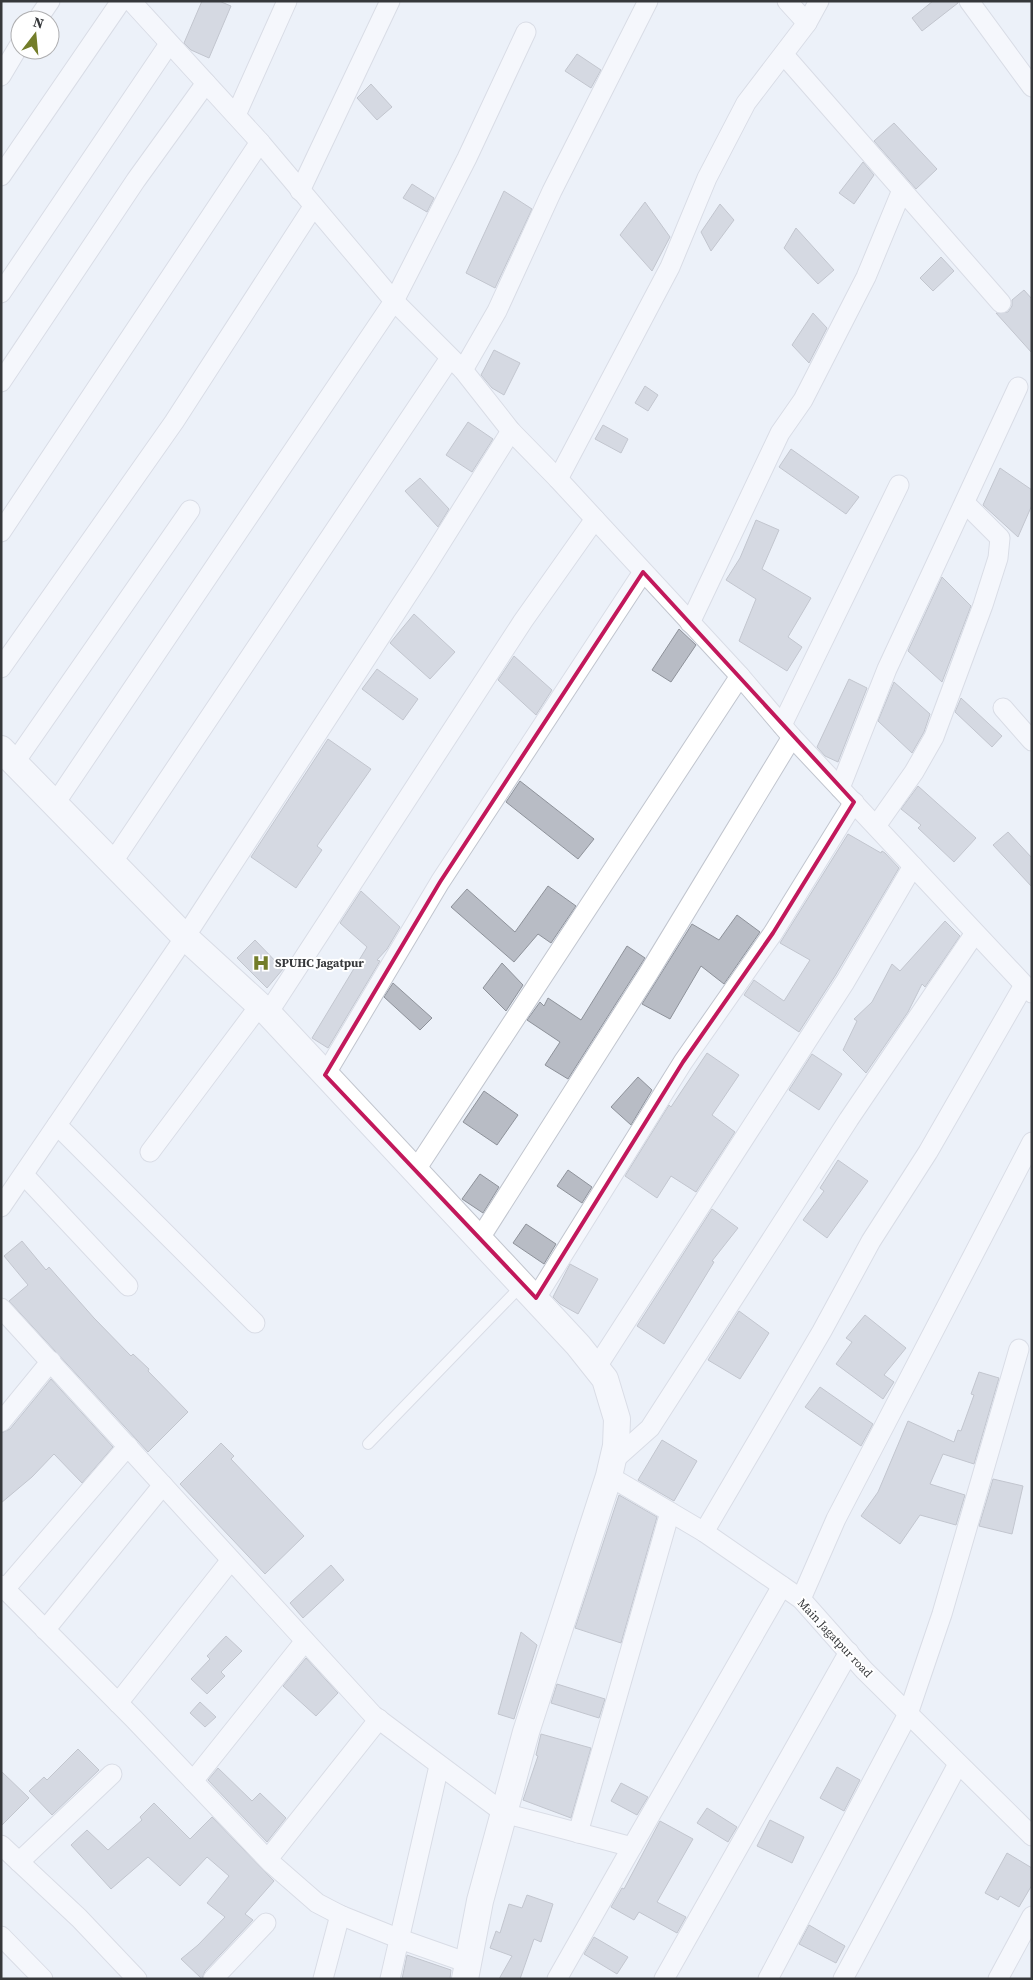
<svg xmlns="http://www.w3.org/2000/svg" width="1033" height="1980" viewBox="0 0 1033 1980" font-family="'Source Serif 4',serif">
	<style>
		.building { fill: #b8bcc5; stroke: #8e929a }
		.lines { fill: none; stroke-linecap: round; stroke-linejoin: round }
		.lane-casing { stroke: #c1c5ce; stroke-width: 12 }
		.street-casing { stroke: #c1c5ce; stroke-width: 21 }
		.secondary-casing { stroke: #c1c5ce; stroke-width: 28 }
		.lane { stroke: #fff; stroke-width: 10 }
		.street { stroke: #fff; stroke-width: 19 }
		.secondary { stroke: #fff; stroke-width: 26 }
		.marked { fill: none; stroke: #c2185b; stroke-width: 4; stroke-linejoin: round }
		.labels { text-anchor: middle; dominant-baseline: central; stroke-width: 4; stroke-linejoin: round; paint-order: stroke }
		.poi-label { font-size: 12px; font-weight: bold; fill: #36383b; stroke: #fff; text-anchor: start }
		.street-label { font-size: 12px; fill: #36383b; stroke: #fff }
	</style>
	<rect width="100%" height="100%" fill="#ecf1f9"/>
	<g class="building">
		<polygon points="202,1 219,1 231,6 209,58 191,50 184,43"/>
		<polygon points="933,1 958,1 958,3 922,31 912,18"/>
		<polygon points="577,54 601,70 591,88 565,71"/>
		<polygon points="371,84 392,107 377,120 357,98"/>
		<polygon points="894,123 937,169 916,189 874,141"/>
		<polygon points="863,162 874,175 854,204 839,193"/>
		<polygon points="412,184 434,198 427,212 403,198"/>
		<polygon points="504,191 532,209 495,288 466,273"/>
		<polygon points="645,202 670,237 652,271 620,235"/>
		<polygon points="720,204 734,220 711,251 701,232"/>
		<polygon points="796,228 834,270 818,284 784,248"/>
		<polygon points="941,257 954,271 933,291 920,278"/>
		<polygon points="1024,290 1032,299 1032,353 996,313 1008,312 1012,306 1012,300"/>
		<polygon points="813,313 827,328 809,363 792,345"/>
		<polygon points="494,350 520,363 504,395 492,388 481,375"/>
		<polygon points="645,386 658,395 648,411 635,403"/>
		<polygon points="468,422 493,439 472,472 446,455"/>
		<polygon points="603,425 628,439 621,453 595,439"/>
		<polygon points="791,449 859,497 846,514 779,467"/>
		<polygon points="1000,468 1032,490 1032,505 1018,537 983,505"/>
		<polygon points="420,478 449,509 438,527 405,491"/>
		<polygon points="756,520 779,530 762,569 811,598 788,637 802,647 787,671 739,641 756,599 726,580 740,558"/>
		<polygon points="942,577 971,606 942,682 908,651"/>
		<polygon points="414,614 455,652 430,679 390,643"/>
		<polygon points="679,629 696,645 671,682 652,670"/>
		<polygon points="514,656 552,690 536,715 498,680"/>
		<polygon points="377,669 418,699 403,720 362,689"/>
		<polygon points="849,679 867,688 838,762 825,756 817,747"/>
		<polygon points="894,682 930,714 924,732 912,753 878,721"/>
		<polygon points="961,698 1002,736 992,747 955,712"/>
		<polygon points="328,739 371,769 317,846 322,850 296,888 251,857"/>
		<polygon points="520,781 594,839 578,859 506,802"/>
		<polygon points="918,786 976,838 954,862 918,828 921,825 901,809"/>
		<polygon points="1008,832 1032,858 1032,887 993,845"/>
		<polygon points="848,834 881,853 882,851 885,853 899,868 835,976 799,1032 744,995 754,980 784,1001 810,960 780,943"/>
		<polygon points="548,886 576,906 551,943 538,934 514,962 451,907 467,889 515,932"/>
		<polygon points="361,891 400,927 387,949 377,960 380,961 328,1048 312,1038 367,947 340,923"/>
		<polygon points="737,915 760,932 724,984 701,966 670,1019 642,1004 692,924 719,940"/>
		<polygon points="945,921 960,936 925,987 922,984 908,1012 866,1073 843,1050 857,1021 854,1019 872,1002 892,964 900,971"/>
		<polygon points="255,940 283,969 267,988 237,958"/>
		<polygon points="627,946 645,958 568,1079 545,1065 560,1042 527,1020 540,1002 544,1006 548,998 581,1020"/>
		<polygon points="502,963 523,985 506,1011 483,988"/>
		<polygon points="393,983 432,1018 420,1030 384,997"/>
		<polygon points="707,1053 739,1075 712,1115 735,1132 696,1192 671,1176 657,1198 625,1176 669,1105 671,1107"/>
		<polygon points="812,1054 842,1074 819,1110 789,1090"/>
		<polygon points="638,1077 652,1090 631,1125 611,1107"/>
		<polygon points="484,1091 518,1115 497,1145 463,1122"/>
		<polygon points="838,1160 868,1181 827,1238 803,1220 824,1191 820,1188"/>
		<polygon points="568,1170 592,1187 582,1203 557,1186"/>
		<polygon points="480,1174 499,1187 483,1213 462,1199"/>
		<polygon points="712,1209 738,1228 712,1261 714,1262 664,1344 637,1326"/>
		<polygon points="526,1224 556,1244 544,1264 513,1243"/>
		<polygon points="22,1241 46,1270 49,1267 94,1318 131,1356 133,1354 149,1369 148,1371 188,1412 148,1452 9,1301 28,1285 4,1256"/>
		<polygon points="570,1264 598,1279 578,1314 560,1304 553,1297"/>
		<polygon points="739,1311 769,1333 740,1379 708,1360"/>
		<polygon points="865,1315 906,1348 884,1375 894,1382 883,1399 836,1364 852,1342 846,1338"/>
		<polygon points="979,1372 999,1378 974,1464 943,1454 930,1484 965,1495 956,1525 920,1515 900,1544 861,1516 878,1492 908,1421 954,1442 958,1430 961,1431 974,1395 971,1394"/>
		<polygon points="51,1379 113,1447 82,1483 54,1454 32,1477 1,1503 1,1433 10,1429"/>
		<polygon points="820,1387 873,1424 861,1446 805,1407"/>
		<polygon points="662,1440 697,1461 674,1501 638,1480"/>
		<polygon points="221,1443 234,1456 231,1459 304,1536 265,1574 180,1484"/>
		<polygon points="993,1479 1023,1486 1012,1534 979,1526"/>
		<polygon points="619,1495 657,1517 621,1643 575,1628"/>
		<polygon points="331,1565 344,1580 303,1618 290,1603"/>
		<polygon points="521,1632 537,1645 514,1719 498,1714"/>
		<polygon points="226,1636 242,1651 221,1672 225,1676 207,1694 191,1679 210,1659 207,1656"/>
		<polygon points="306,1658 338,1693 316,1716 283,1686"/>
		<polygon points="557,1684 605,1699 599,1718 551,1703"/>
		<polygon points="200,1702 216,1717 205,1727 190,1713"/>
		<polygon points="541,1734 591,1748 571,1818 523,1800 538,1756 536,1755"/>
		<polygon points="78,1749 99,1770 52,1815 29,1791 44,1777 47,1780"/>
		<polygon points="837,1767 860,1780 844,1811 820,1798"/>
		<polygon points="218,1768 252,1801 260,1793 286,1818 267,1842 208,1780"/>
		<polygon points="1,1771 29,1798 1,1826"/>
		<polygon points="621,1783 648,1797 637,1815 611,1801"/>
		<polygon points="154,1803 190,1839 212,1817 274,1881 245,1914 253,1920 205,1971 202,1979 181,1959 198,1945 225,1917 207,1903 229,1876 207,1857 180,1886 148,1857 111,1889 71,1845 87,1830 108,1850 142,1820 140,1817"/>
		<polygon points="707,1808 737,1827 728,1842 697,1823"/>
		<polygon points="770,1820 804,1837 792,1863 757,1846"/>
		<polygon points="660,1821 693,1839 657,1902 686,1917 677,1933 639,1912 634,1920 611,1907 622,1888 624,1889"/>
		<polygon points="1007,1853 1032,1868 1032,1885 1019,1907 1000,1896 998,1900 985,1893"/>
		<polygon points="527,1895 553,1904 541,1942 534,1939 520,1979 499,1979 512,1956 490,1948 496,1931 500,1933 509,1904 522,1908"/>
		<polygon points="809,1925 845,1946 836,1963 799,1944"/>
		<polygon points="594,1937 628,1957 617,1974 584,1954"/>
		<polygon points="407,1955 451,1970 450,1979 402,1979"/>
	</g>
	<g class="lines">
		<g class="lane-casing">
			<polyline id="lane" points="368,1444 522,1285"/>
		</g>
		<g class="street-casing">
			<g id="street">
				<polyline points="131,1 260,142 394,301 463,370 511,431 558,479 740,676 792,737 1032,993"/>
				<polyline points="787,1 807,23"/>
				<polyline points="969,1 1032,87"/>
				<polyline points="37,20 50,1"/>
				<polyline points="784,55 1001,303"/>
				<polyline points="1,76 20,44"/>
				<polyline points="236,115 287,1"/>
				<polyline points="1,176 121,1"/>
				<polyline points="300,191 390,1"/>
				<polyline points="1,293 169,44"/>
				<polyline points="463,370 497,311 552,191 648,1"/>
				<polyline points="1,382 136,180 206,83"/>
				<polyline points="558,479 670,267 707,178 746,103 807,23 819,1"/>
				<polyline points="1,532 260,142"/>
				<polyline points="690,623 780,433 803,400 866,277 902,190"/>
				<polyline points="1,668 174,422 313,207"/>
				<polyline points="1003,708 1032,741"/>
				<polyline points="782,725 899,485"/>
				<polyline points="15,762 190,510"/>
				<polyline points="840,788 887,669 1018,387"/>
				<polyline points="54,805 394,301 467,158 526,32"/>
				<polyline points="876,826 914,772 934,737 983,605 998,558 1000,538 965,503"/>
				<polyline points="112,863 450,358"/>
				<polyline points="268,1013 523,621 595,519"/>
				<polyline points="325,1075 440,882 643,572"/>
				<polyline points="57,1125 255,1323"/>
				<polyline points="150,1152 260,1005"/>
				<polyline points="415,1171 740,676"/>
				<polyline points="24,1175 128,1286"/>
				<polyline points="1,1207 185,937 425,568 511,431"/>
				<polyline points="480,1238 648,974 792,737"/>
				<polyline points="536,1298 683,1062 773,933 854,802"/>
				<polyline points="1,1308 373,1715 504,1813 632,1847 782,1586"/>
				<polyline points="596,1368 845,982 913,866"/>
				<polyline points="1,1422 51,1361"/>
				<polyline points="613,1461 650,1428 849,1119 975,933"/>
				<polyline points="609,1476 704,1532 801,1599 864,1670 1032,1836"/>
				<polyline points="704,1532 822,1331 871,1241 928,1152 1024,985"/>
				<polyline points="1,1585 134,1719 270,1862 317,1903 340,1915 400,1939 468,1963"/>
				<polyline points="5,1589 128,1446"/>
				<polyline points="801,1599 836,1519 1032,1142"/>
				<polyline points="45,1630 163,1485"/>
				<polyline points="118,1703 231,1560"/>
				<polyline points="193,1781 305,1641"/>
				<polyline points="578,1833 670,1512"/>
				<polyline points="1,1845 79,1918 137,1979"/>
				<polyline points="268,1859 379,1719"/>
				<polyline points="19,1862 112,1774"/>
				<polyline points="1,1936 43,1979"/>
				<polyline points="213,1979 266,1923"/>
				<polyline points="323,1979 340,1915"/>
				<polyline points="390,1979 439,1766"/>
				<polyline points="557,1979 632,1847"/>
				<polyline points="664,1979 849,1652"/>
				<polyline points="768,1979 908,1714 942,1614 1019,1349"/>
				<polyline points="843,1979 958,1764"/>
				<polyline points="998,1979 1032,1916"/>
			</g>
		</g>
		<g class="secondary-casing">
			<polyline id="secondary" points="1,749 185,937 268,1013 578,1345 605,1379 617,1419 616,1446 609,1476 526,1732 480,1901 465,1979"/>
		</g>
		<use href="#lane" class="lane"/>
		<use href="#street" class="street"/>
		<use href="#secondary" class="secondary"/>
	</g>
	<path d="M0 0H1033V1980H0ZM643 572 854 802 773 933 683 1062 536 1298 325 1075 440 882Z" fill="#ecf1f9" fill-opacity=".55" fill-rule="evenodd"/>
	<path class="marked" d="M643 572 854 802 773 933 683 1062 536 1298 325 1075 440 882Z"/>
	<defs>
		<g id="hospital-bare" transform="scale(1.35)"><path d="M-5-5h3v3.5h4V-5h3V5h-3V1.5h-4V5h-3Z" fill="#737d29" stroke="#fff" stroke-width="2.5" paint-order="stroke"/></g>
	</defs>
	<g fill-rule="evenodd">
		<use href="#hospital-bare" x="261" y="963"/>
	</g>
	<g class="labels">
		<g class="poi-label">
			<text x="275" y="963">SPUHC Jagatpur</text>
		</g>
		<g class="street-label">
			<text transform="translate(835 1638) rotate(47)">Main Jagatpur road</text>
		</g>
	</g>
	<rect width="1033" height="1980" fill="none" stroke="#36383b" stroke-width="5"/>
	<g transform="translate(35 35) rotate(16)"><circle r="24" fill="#ffffff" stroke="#afafb1"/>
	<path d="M0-4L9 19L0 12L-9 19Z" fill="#737d29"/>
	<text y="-8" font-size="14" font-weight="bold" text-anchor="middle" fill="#36383b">N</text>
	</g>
</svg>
